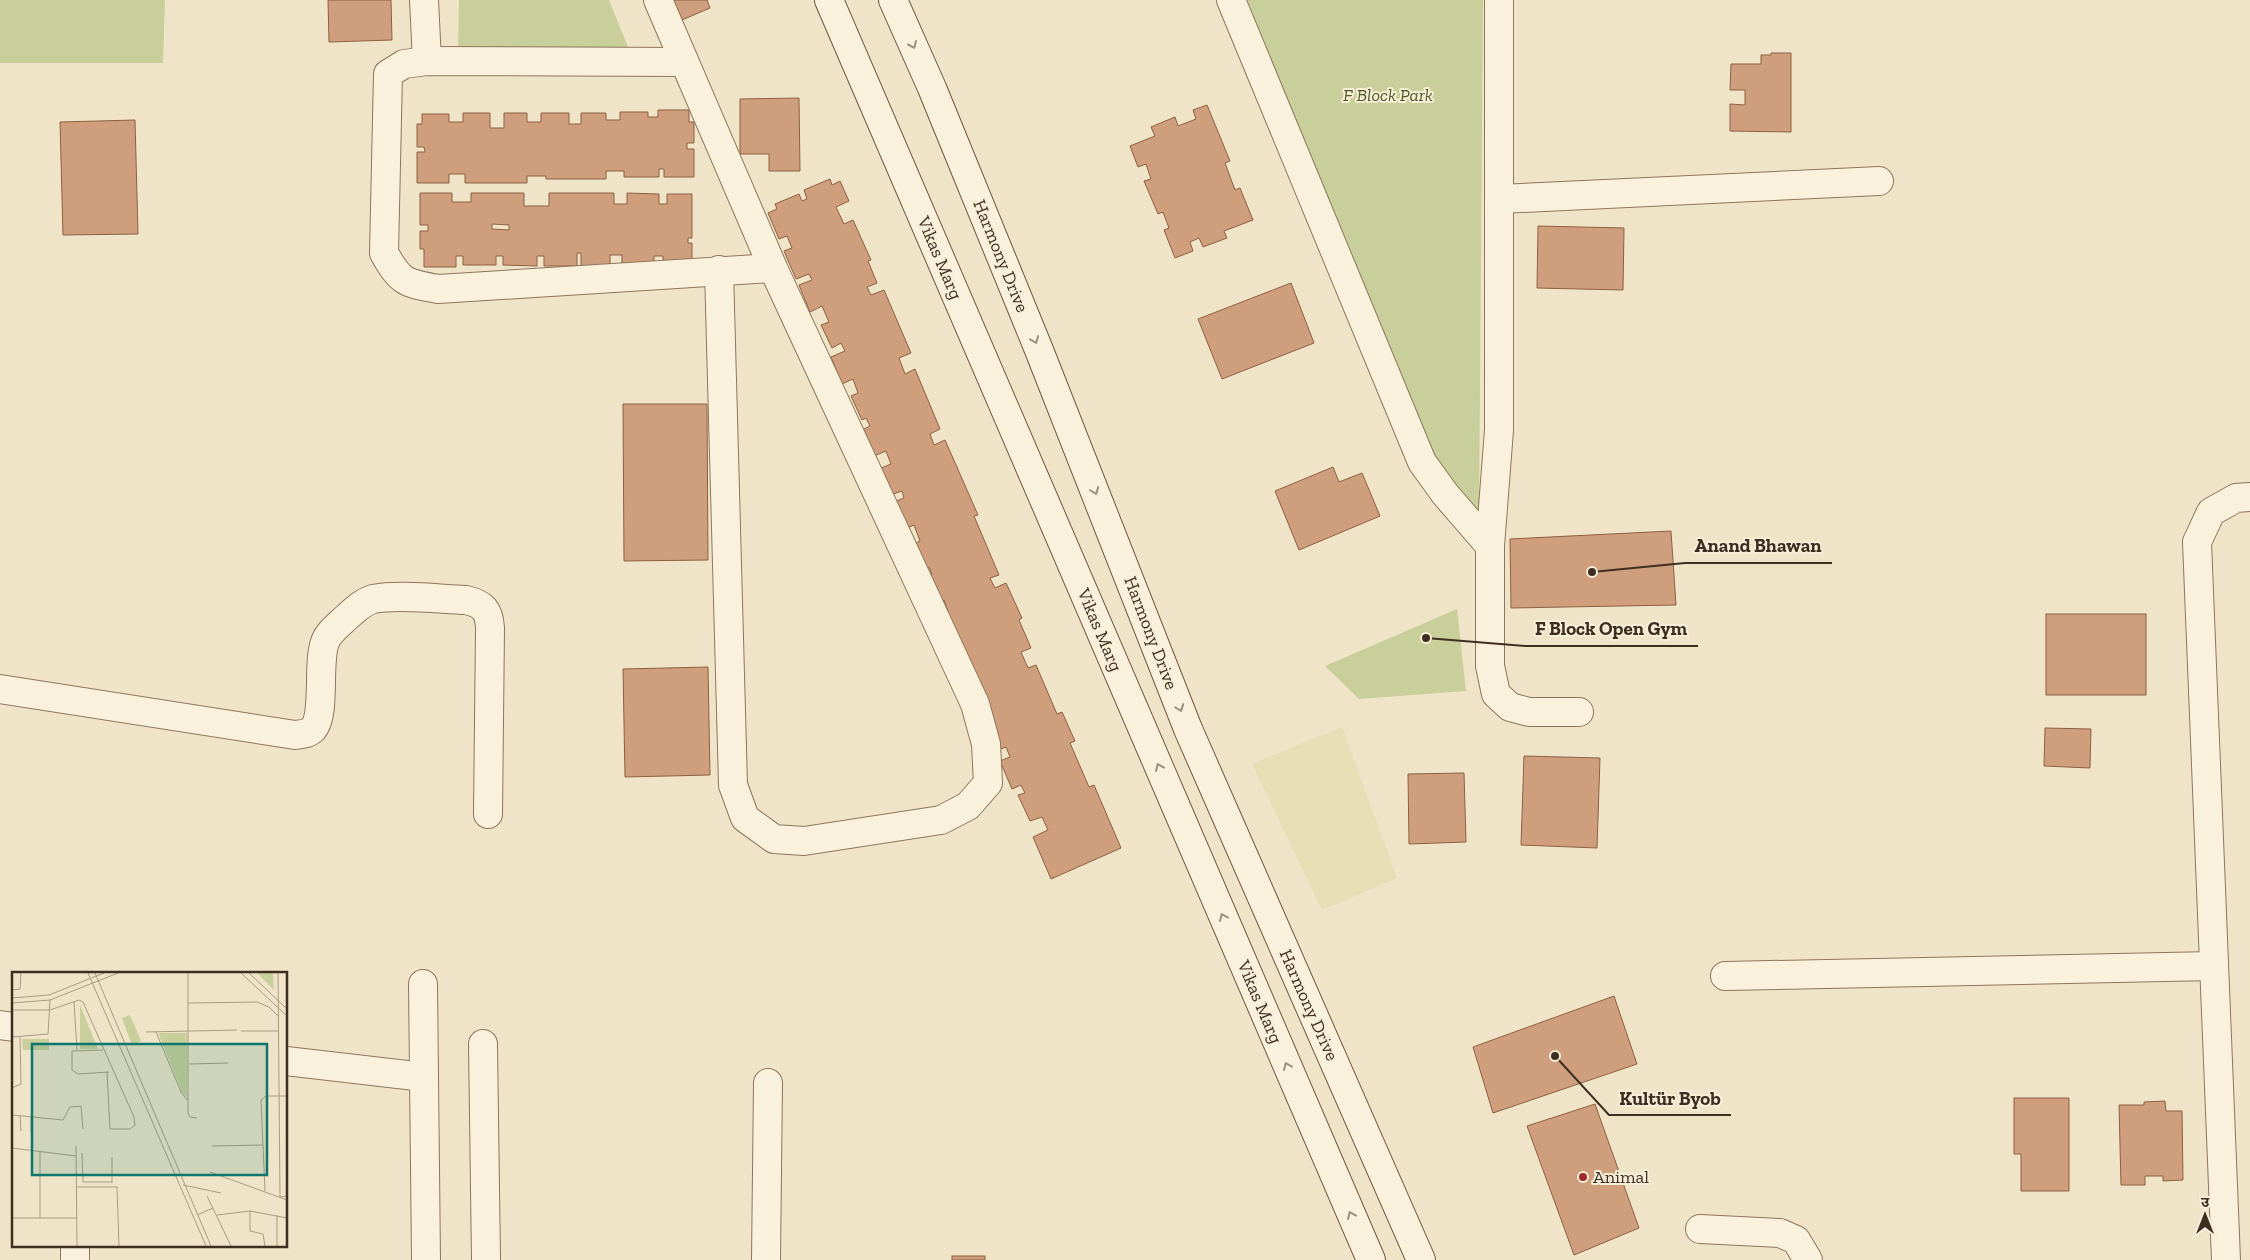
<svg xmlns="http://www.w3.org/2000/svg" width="2250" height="1260" viewBox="0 0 2250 1260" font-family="'Zilla Slab','Noto Sans Devanagari',serif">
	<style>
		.farmland { fill: #e6deb5 }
		.green { fill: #c9cf9b }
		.building { fill: #cf9f7d; stroke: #8d5f41; fill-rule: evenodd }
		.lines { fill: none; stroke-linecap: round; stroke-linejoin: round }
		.minor-casing { stroke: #8d765c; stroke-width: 30 }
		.secondary-casing { stroke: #6f573f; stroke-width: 30 }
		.minor { stroke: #faf1dc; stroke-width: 28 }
		.secondary { stroke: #faf1dc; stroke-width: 28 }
		.oneway { stroke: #9c907e }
		.poi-dot { fill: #9e2a2b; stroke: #f7eed8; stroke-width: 2 }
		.labels { text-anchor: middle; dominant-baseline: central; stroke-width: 4; stroke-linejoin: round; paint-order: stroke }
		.park-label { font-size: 18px; font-style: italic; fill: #4d5a26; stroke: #f7eed8 }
		.street-label { font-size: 18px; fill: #3d2e20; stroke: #f7eed8 }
		.poi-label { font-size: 18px; fill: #3d2e20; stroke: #f7eed8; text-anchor: start }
		.inset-road { fill: none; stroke: #a89b85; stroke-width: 1 }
		.view { fill: #0f766e; fill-opacity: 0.15; stroke: #0f766e; stroke-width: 2.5 }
		.inset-edge { fill: none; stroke: #3d2e20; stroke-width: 2.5 }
		.leader { fill: none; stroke: #3d2e20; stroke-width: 2 }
		.callout-dot { fill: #3d2e20; stroke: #f7eed8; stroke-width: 2 }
		.callout-label { font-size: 19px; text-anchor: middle; font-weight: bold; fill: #3d2e20; stroke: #f7eed8; stroke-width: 4; stroke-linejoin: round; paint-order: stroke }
	</style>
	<rect width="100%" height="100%" fill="#f0e4c8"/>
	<polygon class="farmland" points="1342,727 1397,878 1322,910 1252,764"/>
	<g class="green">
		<polygon points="0,0 165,0 163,63 0,63"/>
		<polygon points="459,0 609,0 630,52 458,51"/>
		<polygon points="1247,0 1483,0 1479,517 1434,460"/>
		<polygon points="1457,609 1466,691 1359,699 1325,666"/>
	</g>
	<g class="building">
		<polygon points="328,0 391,0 392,40 329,42"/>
		<polygon points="673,0 707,0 710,8 682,20"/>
		<polygon points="1771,53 1791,53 1791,132 1730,131 1730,104 1745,105 1745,90 1730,90 1731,64 1761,64 1761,55 1771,55"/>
		<polygon points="799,98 800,171 769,171 769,154 740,154 740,99"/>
		<polygon points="1207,105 1230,161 1225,163 1235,190 1240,188 1253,220 1224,231 1227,238 1203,247 1199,238 1190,242 1193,251 1175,258 1164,230 1169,228 1163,212 1158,214 1144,181 1151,179 1146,164 1138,167 1130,146 1155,136 1151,127 1175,117 1178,126 1196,119 1193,110"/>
		<polygon points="658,110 689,110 689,122 694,122 694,143 687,143 687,149 694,149 694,177 664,177 664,169 659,169 659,177 624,177 624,171 606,171 606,179 546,179 546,176 527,176 527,183 465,183 465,174 449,174 449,183 417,183 417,152 425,152 424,147 417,147 417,124 422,124 422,114 449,114 449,122 463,122 463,113 490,113 490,128 504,128 504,113 527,113 527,122 541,122 541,113 569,113 569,124 581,124 581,113 606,113 606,120 620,120 620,112 648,112 648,117 658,117"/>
		<polygon points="135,120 138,234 63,235 60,122"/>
		<polygon points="830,179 832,185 840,181 849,201 836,207 844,224 853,220 871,260 868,261 877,283 867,287 871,295 884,290 911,353 899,358 905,374 915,369 940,429 930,434 934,445 945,440 978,515 974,516 999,575 990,578 995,588 1006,583 1022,618 1019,620 1031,648 1021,652 1028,668 1036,665 1057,714 1062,712 1075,741 1070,743 1089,787 1094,785 1121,848 1051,879 1033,837 1048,830 1042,817 1030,821 1018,795 1025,793 1021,785 1012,789 1000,761 1010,757 1006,747 996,751 984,724 994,719 937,616 948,611 944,600 933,605 921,579 932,574 929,567 922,569 912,545 920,541 914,525 905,529 894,502 904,498 902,491 890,495 879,469 891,464 886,451 874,456 862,430 870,426 866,418 862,420 851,396 858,393 853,379 842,384 831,357 845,351 841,343 832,348 821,325 829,322 822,306 810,312 799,285 812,280 809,274 796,279 784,251 792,248 787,236 779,239 768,213 777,209 775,204 799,194 802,201 807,199 804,190"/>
		<path d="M420 193H452V202H471V193H524V206H549V193H614V204H627V193L659 194V204H667V194H692V238H688V243H692V266H663V256H654V266H622V255H610V266H581V253H577V266H544V256H537V266L503 265V256H496V265H463V256H456V267H424V249H420V231H428V225H420ZM492 224 509 225V230L492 229Z"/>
		<polygon points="1538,226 1624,228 1623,290 1537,288"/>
		<polygon points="1291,283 1314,343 1222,379 1198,319"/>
		<polygon points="623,404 707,404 708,560 624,561"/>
		<polygon points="1333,467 1339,482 1362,473 1380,516 1299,550 1275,491"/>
		<polygon points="1671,531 1676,605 1511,608 1510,539"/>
		<rect x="2046" y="614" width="100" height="81"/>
		<polygon points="708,667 710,775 625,777 623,669"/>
		<polygon points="2045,728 2091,729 2090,768 2044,766"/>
		<polygon points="1524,756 1600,758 1597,848 1521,845"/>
		<polygon points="1464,773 1466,842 1409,844 1408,774"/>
		<polygon points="1614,996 1637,1064 1493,1113 1473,1047"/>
		<polygon points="2014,1098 2069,1098 2069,1191 2021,1191 2021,1154 2014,1154"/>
		<polygon points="2165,1101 2166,1111 2182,1111 2183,1180 2163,1181 2163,1176 2145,1176 2145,1185 2121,1185 2119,1105 2144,1105 2144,1102"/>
		<polygon points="1595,1104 1639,1228 1574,1255 1527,1126"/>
		<rect x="952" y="1256" width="33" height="4"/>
	</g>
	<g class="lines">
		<g class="minor-casing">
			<g id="minor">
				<polyline points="424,0 427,61"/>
				<polyline points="658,0 773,268 975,704 986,744 988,783 968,806 941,820 804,841 774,839 745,818 733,785 719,270"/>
				<polyline points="1231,0 1422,462 1445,494 1490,546"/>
				<polyline points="1499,0 1499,430 1490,546 1490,666 1496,694 1510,707 1529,712 1579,712"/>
				<path d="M684 62 427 61 404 64 388 74 384 253C401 283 405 283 438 289L773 268"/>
				<polyline points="1500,199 1879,181"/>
				<path d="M0 689 295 735C302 734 308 734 313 729 326 715 317 663 325 642 329 631 340 624 348 616 356 609 363 602 373 599 398 594 439 599 466 600 483 604 489 610 490 628L488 814"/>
				<polyline points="1725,976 2214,966"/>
				<polyline points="423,984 426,1260"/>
				<polyline points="0,1025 14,1027"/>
				<polyline points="483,1044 486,1260"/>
				<polyline points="286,1061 424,1077"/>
				<polyline points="1700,1229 1780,1233 1796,1240 1808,1260"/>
				<polyline points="75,1260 75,1246"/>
				<polyline points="766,1260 768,1083"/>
				<polyline points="2226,1260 2197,542 2211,512 2236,498 2250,497"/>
			</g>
		</g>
		<g class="secondary-casing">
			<g id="secondary">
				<polyline points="829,0 1371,1260"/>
				<polyline points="893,0 932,88 1039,350 1188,729 1421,1260"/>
			</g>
		</g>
		<use href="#minor" class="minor"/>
		<use href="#secondary" class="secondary"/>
	</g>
	<defs><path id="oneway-chevron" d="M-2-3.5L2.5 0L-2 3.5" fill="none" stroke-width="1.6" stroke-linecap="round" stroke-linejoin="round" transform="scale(1.25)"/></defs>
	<g class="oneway">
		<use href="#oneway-chevron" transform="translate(913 45) rotate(66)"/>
		<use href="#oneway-chevron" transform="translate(1035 340) rotate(68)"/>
		<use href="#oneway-chevron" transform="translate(1095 491) rotate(69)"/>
		<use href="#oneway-chevron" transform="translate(1180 708) rotate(69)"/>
		<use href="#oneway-chevron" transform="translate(1159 767) rotate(-113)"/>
		<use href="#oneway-chevron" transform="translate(1223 917) rotate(-113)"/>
		<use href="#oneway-chevron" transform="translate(1287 1066) rotate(-113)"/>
		<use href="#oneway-chevron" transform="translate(1351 1215) rotate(-113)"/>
	</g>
	<circle class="poi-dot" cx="1583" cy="1177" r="5"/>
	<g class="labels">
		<g class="park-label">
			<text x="1388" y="95">F Block Park</text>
		</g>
		<g class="street-label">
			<text transform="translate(1001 256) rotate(68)">Harmony Drive</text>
			<text transform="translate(940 258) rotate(67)">Vikas Marg</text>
			<text transform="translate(1100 630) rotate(67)">Vikas Marg</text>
			<text transform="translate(1151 633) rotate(69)">Harmony Drive</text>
			<text transform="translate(1260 1002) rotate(67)">Vikas Marg</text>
			<text transform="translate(1309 1005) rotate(66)">Harmony Drive</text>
		</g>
		<g class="poi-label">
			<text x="1593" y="1177">Animal</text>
		</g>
	</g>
	<g transform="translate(12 972)">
		<rect width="275" height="275" fill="#f0e4c8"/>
		<path d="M245 1H261L262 18ZM68 33 86 77H68ZM118 43 129 69 120 73 110 46ZM146 61H175V126L170 120ZM10 67H37V78H11Z" fill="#c9cf9b"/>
		<path class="inset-road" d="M76 1 194 274M83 1 199 274M176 1V141L178 145 185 146M229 1 275 44M237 1 275 37M266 1 268 225 275 224M0 18 8 17 9 1M0 26 37 23 92 1M62 30 65 78M0 31 38 28 106 1M176 31 245 30 257 35 267 45M0 38H38L67 28 71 30 122 145 123 153 118 157H98L95 100M229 59H267M134 60 225 58M144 60 169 120 175 128M0 65 36 62 38 28M91 78 60 79V98L66 102 97 100M177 92 216 91M0 116 9 112 8 65M0 143 51 148 58 135 69 134 71 157M8 143 9 159M19 144V160M64 174 65 274M200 174 251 173M0 176 64 184M70 181 71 210H100M198 200 275 228M100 211V185M171 213 209 221M65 215H105L107 274M253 219 249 128 254 124H275M195 224 219 274M238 239V259L251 262 253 274M185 243 201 236M205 243 238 239 275 246M0 246H65M28 246V180M265 274V243"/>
		<path class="view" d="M20 72H255V203H20Z"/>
		<rect width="275" height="275" class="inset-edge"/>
	</g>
	<path class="leader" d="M1592 572L1685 563H1832M1426 638L1525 646H1698M1555 1056L1609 1115H1731"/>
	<g class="callout-dot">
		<circle cx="1592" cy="572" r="5"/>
		<circle cx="1426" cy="638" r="5"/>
		<circle cx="1555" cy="1056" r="5"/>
	</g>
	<g class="callout-label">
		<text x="1758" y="552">Anand Bhawan</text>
		<text x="1611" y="635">F Block Open Gym</text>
		<text x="1670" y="1105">Kultür Byob</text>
	</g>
	<g transform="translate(2205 1215)" stroke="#f7eed8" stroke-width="4" paint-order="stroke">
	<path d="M0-4L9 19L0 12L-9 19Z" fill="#3d2e20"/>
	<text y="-8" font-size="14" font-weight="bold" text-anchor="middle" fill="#3d2e20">उ</text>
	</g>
</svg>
